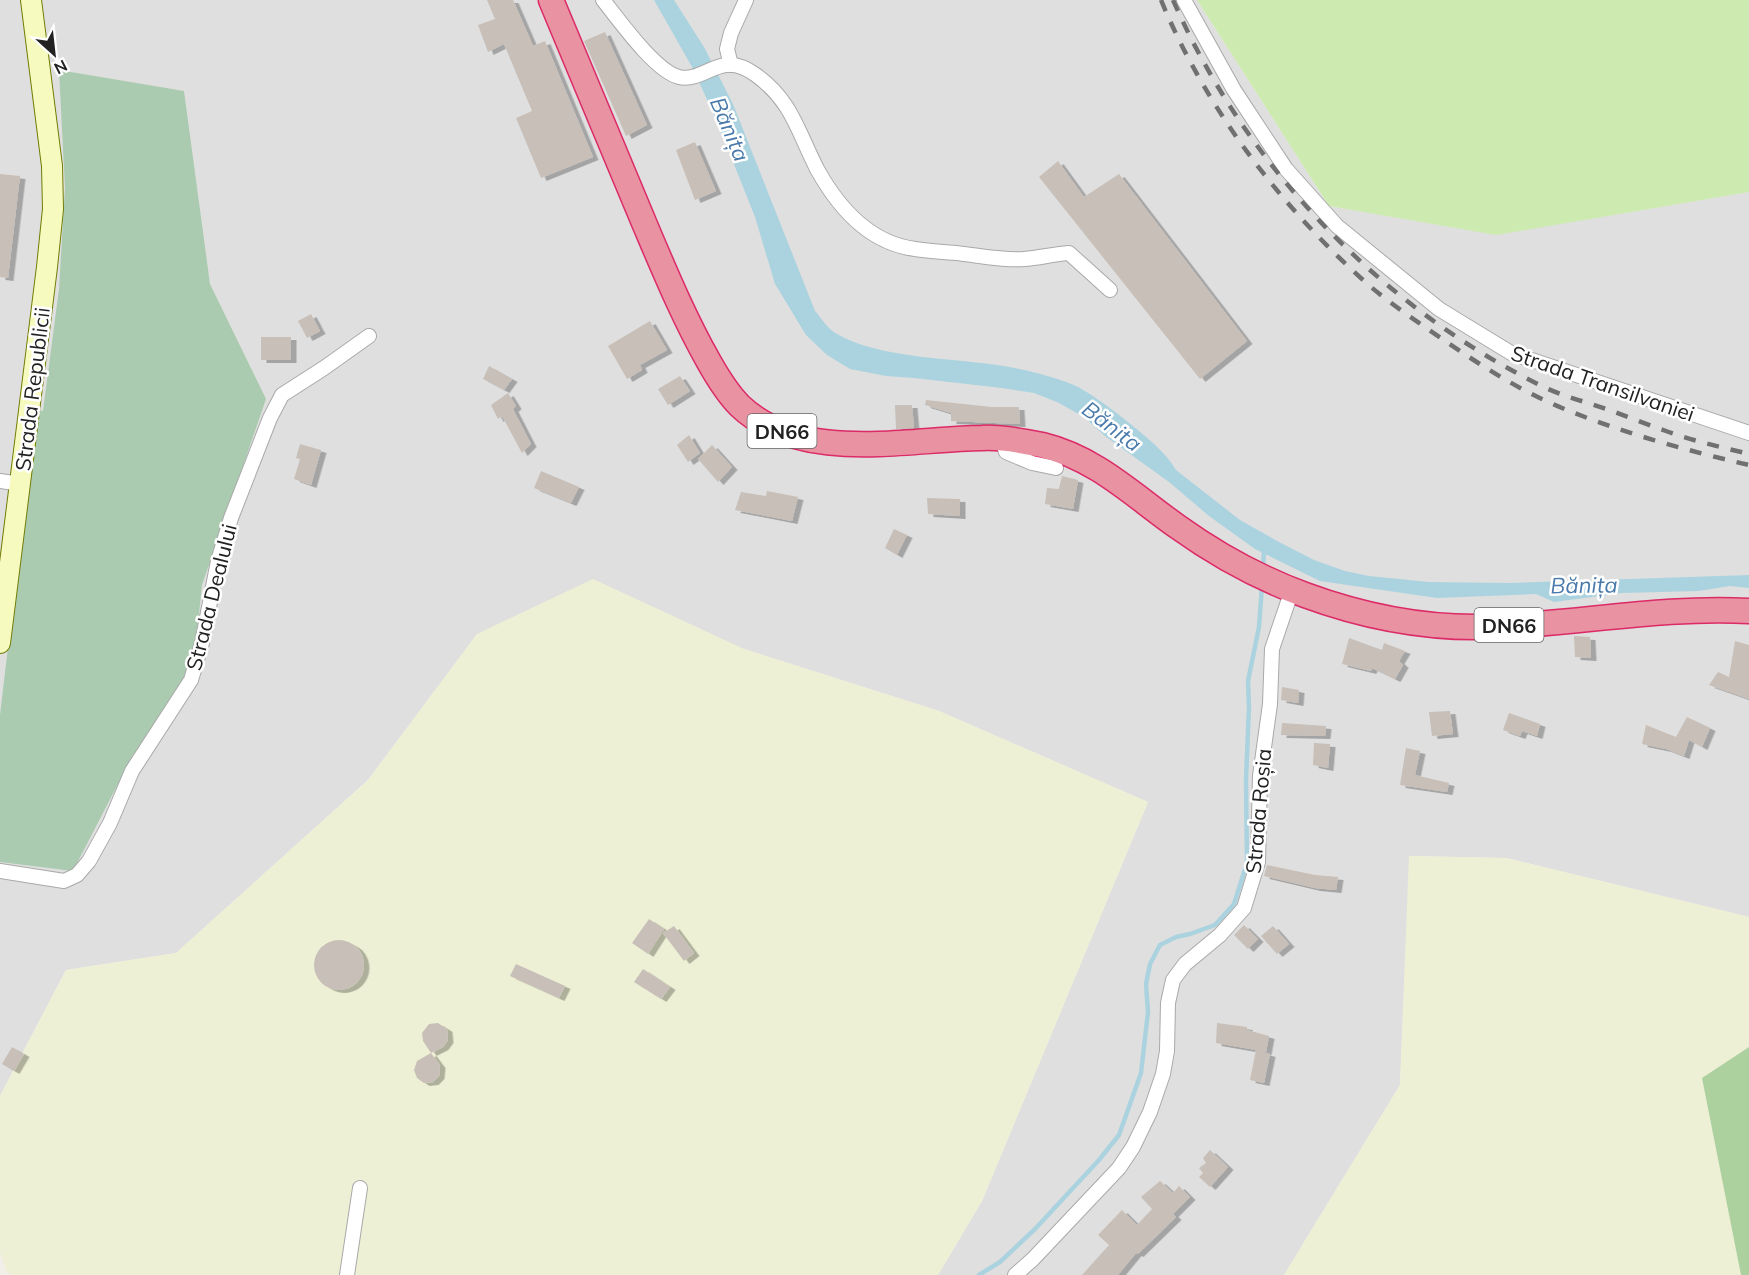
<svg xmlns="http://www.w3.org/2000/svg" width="1749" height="1275" viewBox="0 0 1749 1275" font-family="Mulish,sans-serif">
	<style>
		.residential { fill: #e0dfdf }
		.farmland { fill: #eef0d5 }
		.grass { fill: #cdebb0 }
		.forest { fill: #add19e }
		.cemetery { fill: #aacbaf }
		.water { fill: #aad3df }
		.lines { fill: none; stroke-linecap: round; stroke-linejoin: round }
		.stream { stroke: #aad3df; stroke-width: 4.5 }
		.building { fill: #c7bfb8; filter: url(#shadow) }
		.street-casing { stroke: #a9a9a9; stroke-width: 16 }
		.secondary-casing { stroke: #707d05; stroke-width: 22 }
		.highway-casing { stroke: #dc2a67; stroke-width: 27 }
		.street { stroke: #fff; stroke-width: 14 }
		.secondary { stroke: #f7fabf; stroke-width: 20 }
		.highway { stroke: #e892a2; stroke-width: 24 }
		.rail { stroke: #707070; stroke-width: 4.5; stroke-dasharray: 12 12; stroke-linecap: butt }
		.labels { text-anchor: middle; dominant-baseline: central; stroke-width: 5; stroke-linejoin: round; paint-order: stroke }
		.shield { fill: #fff; stroke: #646464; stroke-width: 1.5 }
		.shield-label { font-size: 20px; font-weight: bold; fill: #222 }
		.street-label { font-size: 21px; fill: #222; stroke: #fff }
		.water-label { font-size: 22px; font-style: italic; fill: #4a7aab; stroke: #fff }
	</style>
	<defs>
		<filter id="shadow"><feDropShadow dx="5.5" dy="3" stdDeviation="0" flood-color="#0004"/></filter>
	</defs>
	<rect width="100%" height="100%" fill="#f2efe9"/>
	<polygon class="residential" points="0,0 1197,0 1329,206 1496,234 1749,192 1749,917 1506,858 1410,856 1400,1085 1284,1275 938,1275 982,1201 1148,802 939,711 744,649 477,634 368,780 176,953 66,970 0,1096"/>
	<g class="farmland">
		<polygon points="593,579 744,649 939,711 1148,802 982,1201 938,1275 13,1275 7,1273 0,1252 0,1096 66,970 176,953 368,780 477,634"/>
		<polygon points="1409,856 1506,858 1749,917 1749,1047 1702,1078 1741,1275 1284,1275 1400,1085"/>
	</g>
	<polygon class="grass" points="1197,0 1749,0 1749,192 1496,235 1329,206"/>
	<polygon class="forest" points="1749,1047 1749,1275 1741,1275 1702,1078"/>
	<polygon class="cemetery" points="59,70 184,91 210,284 266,399 202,585 194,662 178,693 119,782 73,871 0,862 0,715 36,410 43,411 59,289 65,188"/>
	<path class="water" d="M654 0H674L704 47 733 104 815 311C822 319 828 329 837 334 879 358 949 358 997 365 1019 368 1061 378 1080 388 1097 398 1113 410 1128 422 1146 437 1165 451 1176 470L1240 520 1279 542 1314 560 1345 571 1369 576 1429 582 1509 583 1749 575V588L1730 586 1699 591 1622 593 1554 602 1536 594 1437 598 1320 581 1255 549 1209 516 1169 482 1105 436 1084 417 1057 402 1034 393 1002 388 914 378 886 376 850 369 827 355 806 335 775 284 755 217 716 119 692 67Z"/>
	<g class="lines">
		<g class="stream">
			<polyline points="1263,568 1264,550"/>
			<polyline points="979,1275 1000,1262 1035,1229 1099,1160 1119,1135 1141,1073 1148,1012 1146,984 1150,964 1160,945 1176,937 1190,934 1215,925 1234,904 1247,863 1246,780 1249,707 1248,681 1259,627 1262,586"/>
		</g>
	</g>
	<g class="building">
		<polygon points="487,0 513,0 533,46 545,41 593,157 541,178 516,118 532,111 504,44 488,52 478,25 495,19"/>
		<polygon points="605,32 647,125 626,136 584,41"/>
		<polygon points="695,142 716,191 695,200 676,150"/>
		<polygon points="1058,161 1084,197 1119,174 1247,341 1200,379 1039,177"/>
		<polygon points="0,174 20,176 8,278 0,277"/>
		<polygon points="311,314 320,331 307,338 298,321"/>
		<polygon points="650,321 667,350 640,365 642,370 627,379 608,346"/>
		<rect x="261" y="337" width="30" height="23"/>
		<polygon points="489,366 512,379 504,390 483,379"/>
		<polygon points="680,376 690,391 668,405 658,389"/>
		<polygon points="508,393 516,406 513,409 531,444 522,453 502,416 498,419 491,405"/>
		<polygon points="926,400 992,407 1019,407 1020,424 951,421 951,413 925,405"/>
		<polygon points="895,405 912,405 914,428 896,429"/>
		<polygon points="689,435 700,453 688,462 677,445"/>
		<polygon points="300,444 321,450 311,485 294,479 300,459 296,458"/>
		<polygon points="712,445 732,467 718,482 698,459"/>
		<polygon points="541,471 579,487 571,503 534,488"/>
		<polygon points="1062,476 1078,480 1073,509 1045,504 1047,488 1059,489"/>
		<polygon points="767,491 798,497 792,521 735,510 741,492 766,496"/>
		<polygon points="927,498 960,499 960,516 928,514"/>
		<polygon points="894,529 907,535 897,555 885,548"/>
		<polygon points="1574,636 1590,637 1591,658 1575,657"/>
		<polygon points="1349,638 1382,650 1384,643 1405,651 1399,661 1403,665 1395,679 1372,668 1371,671 1342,664"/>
		<polygon points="1735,641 1749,645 1749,699 1709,685 1718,672 1729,677"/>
		<polygon points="1282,687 1299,690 1298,703 1281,700"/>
		<polygon points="1450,711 1453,734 1432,736 1429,712"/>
		<polygon points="1509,713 1540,724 1537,736 1522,731 1520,736 1503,730"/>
		<polygon points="1687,717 1710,728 1702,747 1689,740 1684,756 1666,749 1642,744 1646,725 1676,737"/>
		<polygon points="1282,723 1326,726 1325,736 1281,735"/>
		<polygon points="1314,743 1330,744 1328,768 1313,765"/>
		<polygon points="1406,748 1420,751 1415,775 1449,783 1447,792 1400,785"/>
		<polygon points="1267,865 1315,875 1338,877 1336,890 1315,888 1264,876"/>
		<polygon points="649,919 664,929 648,954 632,943"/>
		<polygon points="1244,925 1258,939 1248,949 1234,935"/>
		<polygon points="674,926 694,953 684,961 663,933"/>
		<polygon points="1273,926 1289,944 1277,954 1261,936"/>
		<circle cx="339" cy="965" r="25"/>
		<polygon points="516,964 565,986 559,998 510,976"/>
		<polygon points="643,969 670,987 661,999 634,982"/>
		<polygon points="438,1023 447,1029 448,1040 443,1047 431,1053 440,1065 439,1076 433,1082 424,1083 417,1078 414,1070 417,1061 431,1053 423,1041 422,1033 429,1024"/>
		<polygon points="1217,1023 1247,1027 1247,1030 1269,1036 1266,1052 1260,1051 1270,1054 1264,1083 1250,1080 1256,1050 1216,1043"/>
		<polygon points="12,1047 24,1054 14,1071 2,1064"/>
		<polygon points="1210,1150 1228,1167 1210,1187 1199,1177 1203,1173 1199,1168 1206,1163 1203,1158"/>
		<polygon points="1160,1181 1173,1193 1179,1186 1190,1197 1173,1214 1176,1217 1138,1254 1136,1253 1118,1275 1082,1275 1109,1245 1098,1235 1122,1210 1137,1225 1152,1209 1141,1197"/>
	</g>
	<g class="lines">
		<g class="street-casing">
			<g id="street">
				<path d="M603 0C619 20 655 71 679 77 706 83 720 48 756 75 792 101 798 132 817 169 838 207 869 243 915 249 928 251 942 252 956 253 976 255 1005 261 1024 259 1039 258 1054 254 1069 253L1110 290"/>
				<polyline points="1184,0 1234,90 1286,169 1337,226 1439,309 1511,353 1749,433"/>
				<polyline points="731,65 727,49 731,33 746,0"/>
				<polyline points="1001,439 1006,452 1032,463 1056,468"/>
				<polyline points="0,481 20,484"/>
				<polyline points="0,871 64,881 77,875 89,861 110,823 132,771 191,680 202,643 218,561 231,518 270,418 282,395 324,368 369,336"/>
				<polyline points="347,1275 360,1188"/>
				<polyline points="1015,1275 1033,1259 1119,1168 1133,1147 1150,1112 1163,1074 1167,1051 1168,1003 1173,980 1185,964 1220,935 1244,908 1258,862 1260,776 1270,704 1272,649 1292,590"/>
			</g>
		</g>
		<g class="secondary-casing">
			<polyline id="secondary" points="0,643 47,267 53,209 52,166 31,0"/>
		</g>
		<g class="highway-casing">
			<path id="highway" d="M551 0C583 75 614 150 645 225 665 272 684 318 709 362 718 378 727 393 740 406 801 464 906 439 982 438 1002 437 1023 441 1042 445 1096 458 1134 496 1178 527 1217 555 1259 578 1305 595 1362 616 1422 628 1483 627 1572 625 1660 606 1749 611"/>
		</g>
		<use href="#street" class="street"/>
		<use href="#secondary" class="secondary"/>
		<use href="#highway" class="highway"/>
		<g class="rail">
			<path d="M1161 0C1206 109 1282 209 1371 287 1395 307 1422 325 1448 343 1485 368 1521 391 1562 408 1620 432 1688 451 1749 465"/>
			<path d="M1173 0C1246 167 1382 309 1546 388 1566 397 1586 402 1606 409 1626 416 1646 424 1666 431 1693 441 1721 447 1749 454"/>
		</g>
	</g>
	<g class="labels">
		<g class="shield">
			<rect x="747.5" y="414" width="69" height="34" rx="4.5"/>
			<rect x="1474.5" y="608" width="69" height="34" rx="4.5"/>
		</g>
		<g class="shield-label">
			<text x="782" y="431">DN66</text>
			<text x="1509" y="625">DN66</text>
		</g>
		<g class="street-label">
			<text transform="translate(1603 383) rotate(19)">Strada Transilvaniei</text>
			<text transform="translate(32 389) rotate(-83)">Strada Republicii</text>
			<text transform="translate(211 597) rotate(-76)">Strada Dealului</text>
			<text transform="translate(1258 811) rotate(-85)">Strada Roșia</text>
		</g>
		<g class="water-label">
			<text transform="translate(730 129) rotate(67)">Bănița</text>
			<text transform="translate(1112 426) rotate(37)">Bănița</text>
			<text transform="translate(1584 585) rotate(-1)">Bănița</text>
		</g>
	</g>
	<g transform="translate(54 54) rotate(153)" stroke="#ffffff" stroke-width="4.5" paint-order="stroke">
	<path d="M0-4.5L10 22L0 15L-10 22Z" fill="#222222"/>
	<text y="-9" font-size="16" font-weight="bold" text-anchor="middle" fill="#222222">N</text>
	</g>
</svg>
